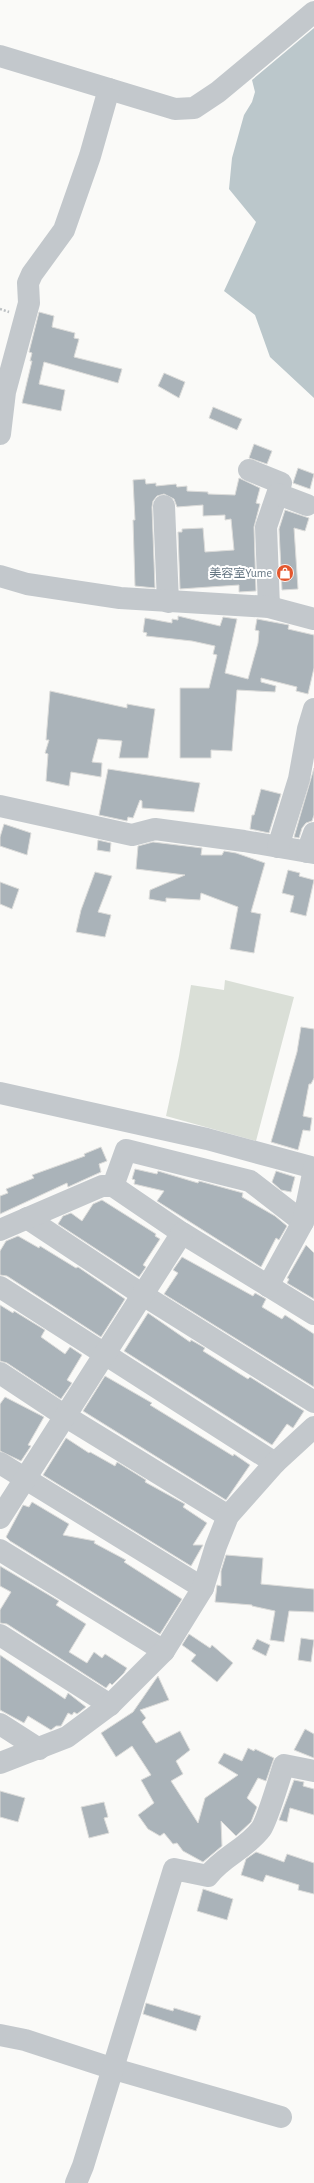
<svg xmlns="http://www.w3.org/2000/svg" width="314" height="2183" viewBox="0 0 314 2183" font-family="'Alegreya Sans','Noto Sans JP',sans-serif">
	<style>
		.green { fill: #dadfd7 }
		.water { fill: #bbc7cb }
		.building { fill: #aab3b9; stroke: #dcdcda }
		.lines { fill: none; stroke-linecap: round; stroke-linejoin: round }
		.path { stroke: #bbbfc2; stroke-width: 2.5; stroke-dasharray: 2 2; stroke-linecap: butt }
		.minor { stroke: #c3c8cc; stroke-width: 22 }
		.labels { text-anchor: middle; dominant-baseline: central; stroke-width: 4; stroke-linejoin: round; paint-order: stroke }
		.poi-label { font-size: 12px; fill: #657683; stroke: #fff; text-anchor: end }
	</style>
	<rect width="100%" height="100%" fill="#fafaf8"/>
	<polygon class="green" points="225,980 294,997 256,1141 166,1116 179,1056 191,985 224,990"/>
	<polygon class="water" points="314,28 314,398 270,357 255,315 224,291 256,222 229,189 232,158 244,115 252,102 255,92 252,80"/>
	<g class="building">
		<polygon points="39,312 54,316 52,327 75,333 74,338 79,339 74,357 122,369 118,383 44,362 39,384 65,390 61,411 22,403 32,361 30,361 32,353 29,352"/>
		<polygon points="164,373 185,382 179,398 158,386"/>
		<polygon points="213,407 242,419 237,430 209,418"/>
		<polygon points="254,444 272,451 267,464 249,458"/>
		<polygon points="298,468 314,474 310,489 293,483"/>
		<polygon points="239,478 260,488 256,503 260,504 254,527 256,591 239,592 239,585 180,589 178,532 182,532 182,529 203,528 205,552 234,550 231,519 225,520 225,515 203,516 203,505 177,507 174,499 164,494 157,496 153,501 152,507 155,588 135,586 133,520 135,520 133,480 145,479 146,484 156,483 156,486 176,484 177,487 187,486 187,491 208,492 208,494 235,495"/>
		<polygon points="285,510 309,518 305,531 294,528 298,589 282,590 279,529"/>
		<polygon points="178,616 220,626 223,617 237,619 225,673 248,679 258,643 259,631 255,630 257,619 289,625 288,629 314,635 314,668 308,694 296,691 297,687 261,678 261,682 276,686 275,692 237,690 232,751 211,750 211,758 180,758 180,688 209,688 217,655 213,654 215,646 192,641 146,636 147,633 143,632 145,618 172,623 172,619 178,620"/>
		<polygon points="50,691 127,708 127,704 155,709 148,758 119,758 122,741 98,739 92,762 102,763 101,777 71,772 69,786 46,781 48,754 45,753 49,740 46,740"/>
		<polygon points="314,768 314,815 312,821 306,823 302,828 299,838 294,837"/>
		<polygon points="108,769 200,783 194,812 142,808 142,801 140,800 133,818 128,817 127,821 99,815"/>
		<polygon points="261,789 281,794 269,833 250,829 252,815 254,815"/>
		<polygon points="4,824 31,833 27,855 0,846 0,837"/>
		<polygon points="98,840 111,843 110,852 97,850"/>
		<polygon points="153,842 202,848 201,855 222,855 224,851 236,853 265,863 251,912 261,914 254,953 230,949 238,907 201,893 200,900 166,898 166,902 149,899 150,890 185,875 136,869 138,846"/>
		<polygon points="288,870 300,873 299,876 314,880 306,916 290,912 294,896 282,893"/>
		<polygon points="95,872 112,876 98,912 111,915 105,937 76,932 81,910"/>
		<polygon points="0,882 19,889 12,909 0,904"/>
		<polygon points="301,1027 314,1029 314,1078 311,1084 309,1084 303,1116 312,1118 310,1131 303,1130 298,1150 271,1142 297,1052"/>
		<polygon points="101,1147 107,1161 99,1164 101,1172 68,1187 67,1183 0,1214 0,1196 8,1193 6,1189 34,1178 32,1175 85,1156 84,1154"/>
		<polygon points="135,1169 157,1174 158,1171 198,1183 199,1181 243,1193 242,1197 275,1216 287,1226 279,1240 276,1238 261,1267 157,1201 164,1191 134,1184 135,1180 132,1179"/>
		<polygon points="276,1171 295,1177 291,1192 281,1190 272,1182"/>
		<polygon points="102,1200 156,1234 155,1236 160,1239 143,1265 146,1267 139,1277 58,1224 63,1216 71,1213 82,1221 93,1204"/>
		<polygon points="18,1236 39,1248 40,1246 76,1268 78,1267 125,1299 101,1337 7,1276 0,1275 0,1251 6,1241"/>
		<polygon points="306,1245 314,1253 314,1299 287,1283 289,1279 287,1278"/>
		<polygon points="182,1257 253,1296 255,1293 266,1299 262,1307 282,1319 285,1315 314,1334 314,1387 164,1294 178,1273 173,1270"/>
		<polygon points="0,1305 13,1313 14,1311 45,1330 41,1337 65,1354 70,1347 82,1355 67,1380 72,1383 61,1399 7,1363 0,1361"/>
		<polygon points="148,1313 190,1342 191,1340 205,1348 203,1351 248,1379 250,1377 304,1411 293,1428 287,1424 272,1445 124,1351"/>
		<polygon points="105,1376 152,1403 150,1405 233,1456 234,1454 250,1465 226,1500 83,1411"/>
		<polygon points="5,1397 44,1417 28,1445 31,1446 21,1461 0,1451 0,1404"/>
		<polygon points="66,1438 89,1453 90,1452 115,1466 117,1462 146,1480 145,1482 185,1504 183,1507 207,1523 193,1545 203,1545 191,1566 43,1475"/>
		<polygon points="32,1502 69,1524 63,1535 95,1541 94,1543 126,1560 124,1562 182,1599 160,1634 10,1541 6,1537 23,1505 29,1507"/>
		<polygon points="226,1555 263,1558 261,1584 314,1589 314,1612 289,1611 284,1642 270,1640 275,1611 252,1606 252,1605 215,1602 217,1585 221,1586 221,1571"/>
		<polygon points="0,1566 59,1601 56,1605 86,1624 69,1652 87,1663 94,1652 102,1658 105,1654 127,1668 124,1673 112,1685 110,1683 106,1688 7,1624 0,1623 0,1610 11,1592 0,1586"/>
		<polygon points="189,1634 210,1648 212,1645 233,1663 217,1682 191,1661 196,1655 182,1645"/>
		<polygon points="301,1638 314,1640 311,1662 298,1660"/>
		<polygon points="257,1639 270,1645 266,1656 252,1649"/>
		<polygon points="0,1655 65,1699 68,1693 86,1707 77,1714 74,1712 72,1715 68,1713 61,1726 56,1726 51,1730 28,1716 24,1723 0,1710"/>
		<polygon points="158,1676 169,1700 140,1710 146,1718 142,1722 156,1743 180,1731 190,1750 176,1761 183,1774 171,1781 198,1823 205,1798 238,1775 218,1763 224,1753 242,1761 248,1748 254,1751 255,1749 274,1758 266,1781 258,1778 247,1798 257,1807 251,1822 236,1836 221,1821 222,1846 203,1862 183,1851 177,1843 173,1844 164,1833 160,1836 148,1829 138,1815 154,1803 141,1780 151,1775 132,1746 116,1757 101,1733 133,1712"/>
		<polygon points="305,1729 314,1734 314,1758 294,1750"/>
		<polygon points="294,1780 304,1782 303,1786 314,1789 314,1815 290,1808 287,1822 279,1820"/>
		<polygon points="0,1791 25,1798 18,1822 0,1817"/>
		<polygon points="104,1802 108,1817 104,1818 109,1833 89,1838 81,1807"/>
		<polygon points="256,1852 284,1862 287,1854 314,1863 314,1894 298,1890 299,1885 266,1875 263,1882 241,1875 246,1859"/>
		<polygon points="203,1889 233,1899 227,1920 197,1911"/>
		<polygon points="146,2003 173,2011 174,2008 201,2016 196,2031 143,2014"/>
	</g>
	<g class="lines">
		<polyline class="path" points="0,309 9,312"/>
		<g class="minor">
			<polyline points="0,56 175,109 194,108 218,92 314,12"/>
			<polyline points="0,434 5,392 29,303 28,283 32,274 64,230 90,156 109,89"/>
			<polyline points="249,470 281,483 266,527 269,607"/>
			<polyline points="278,494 307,505"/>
			<polyline points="164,506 168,602"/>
			<polyline points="0,576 27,584 120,598 269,607 314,619"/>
			<polyline points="0,806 132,835 155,829 244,841 314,853"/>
			<polyline points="278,847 299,779 308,729 314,709"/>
			<polyline points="307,852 314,833"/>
			<polyline points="0,1093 207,1139 314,1168"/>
			<polyline points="113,1186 126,1150 250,1181 303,1222"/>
			<polyline points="27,1218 143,1295 314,1402"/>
			<polyline points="0,1230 102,1186 113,1186 182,1233 314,1314"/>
			<polyline points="268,1286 303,1222 314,1169"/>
			<polyline points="0,1287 275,1463"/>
			<polyline points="0,1373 65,1416 228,1516"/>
			<polyline points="0,1463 203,1588"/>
			<polyline points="0,1518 182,1233"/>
			<polyline points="0,1550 164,1651"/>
			<polyline points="0,1635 110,1705"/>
			<polyline points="0,1724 39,1749"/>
			<polyline points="0,1763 67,1737 110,1705 164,1651 203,1588 216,1546 228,1516 275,1463 314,1427"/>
			<polyline points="0,2035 25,2040 114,2069 281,2117"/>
			<path d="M76 2183 83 2166 174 1869 208 1876C222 1857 246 1849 261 1829 268 1819 279 1779 284 1765L314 1771"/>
		</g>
	</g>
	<defs>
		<g id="shop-disc" transform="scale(0.9)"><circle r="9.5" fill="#e4572e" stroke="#fff"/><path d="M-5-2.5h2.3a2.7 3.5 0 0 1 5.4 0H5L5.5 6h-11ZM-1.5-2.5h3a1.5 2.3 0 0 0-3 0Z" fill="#fff"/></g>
	</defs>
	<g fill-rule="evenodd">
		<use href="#shop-disc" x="285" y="573"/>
	</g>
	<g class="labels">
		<g class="poi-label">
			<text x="272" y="573">美容室Yume</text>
		</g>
	</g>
</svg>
